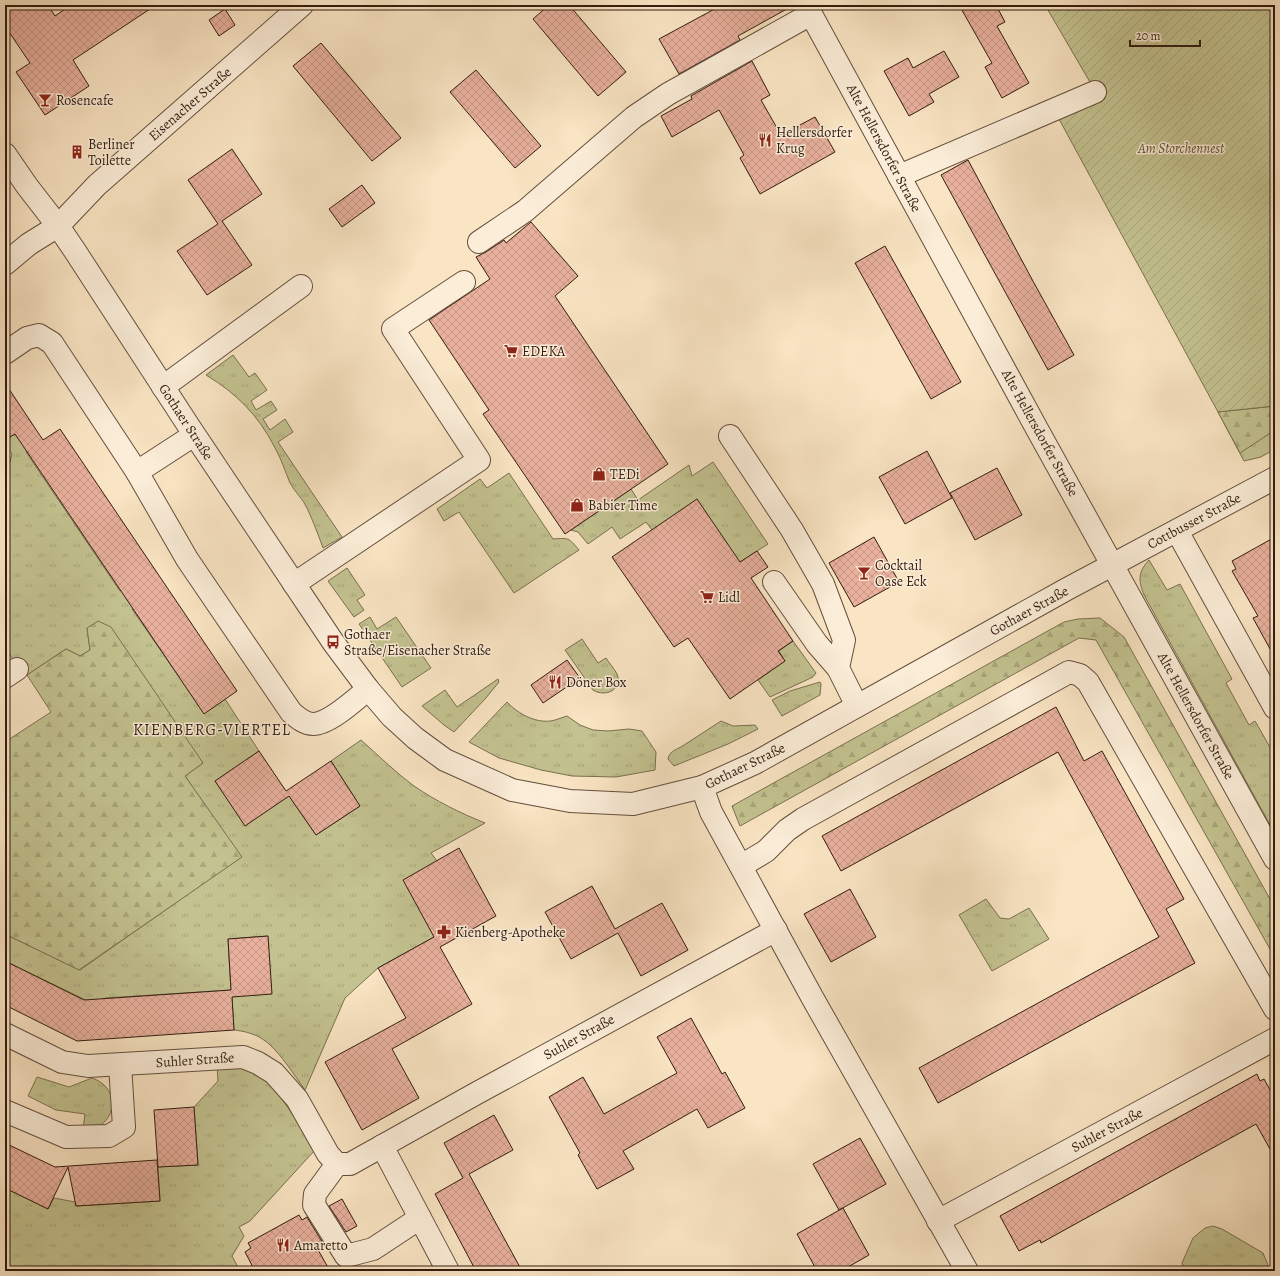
<svg xmlns="http://www.w3.org/2000/svg" width="1280" height="1276" viewBox="0 0 1280 1276" font-family="Alegreya,serif">
	<style>
		.grass { fill: url(#grass-tufts); stroke: #7a7050 }
		.forest { fill: url(#forest-firs); stroke: #7a7050 }
		.garden { fill: url(#garden-furrows); stroke: #7a7050 }
		.building { fill: url(#building-cross-hatch); stroke: #321d10 }
		.lines { fill: none; stroke-linecap: round; stroke-linejoin: round }
		.minor-casing { stroke: #644f3d; stroke-width: 24 }
		.minor { stroke: #fbedd8; stroke-width: 22 }
		.labels { text-anchor: middle; dominant-baseline: central; stroke-width: 3; stroke-linejoin: round; paint-order: stroke }
		.poi-label { font-size: 14px; fill: #321d10; stroke: #fbedd8; text-anchor: start }
		.street-label { font-size: 14px; fill: #321d10; stroke: #fbedd8 }
		.park-label { font-size: 14px; font-style: italic; fill: #5e4f36; stroke: #fbedd8 }
		.quarter-label { font-size: 16px; letter-spacing: 1px; fill: #321d10; stroke: #fbedd8 }
	</style>
	<defs>
		<pattern id="grass-tufts" width="24" height="20" patternUnits="userSpaceOnUse"><rect width="24" height="20" fill="#c3c290"/><path d="M3 7l-1-3M5 7V3M7 7l1-3M15 17l-1-3M17 17v-4M19 17l1-3" fill="none" stroke="#a8a67b"/></pattern>
		<pattern id="forest-firs" width="22" height="20" patternUnits="userSpaceOnUse"><rect width="22" height="20" fill="#c3c290"/><path d="M5 1l3.5 6h-7zM16 11l3.5 6h-7z" fill="#a8a67b"/></pattern>
		<pattern id="garden-furrows" width="10" height="10" patternUnits="userSpaceOnUse"><rect width="10" height="10" fill="#c3c290"/><path d="M-1 1l2-2M0 10L10 0M9 11l2-2" fill="none" stroke="#a8a67b"/></pattern>
		<pattern id="building-cross-hatch" width="8" height="8" patternUnits="userSpaceOnUse"><rect width="8" height="8" fill="#e8b09d"/><path d="M0 0l8 8M0 8l8-8" fill="none" stroke="#c79786"/></pattern>
	</defs>
	<rect width="100%" height="100%" fill="#f9e4c3"/>
	<filter id="stains"><feTurbulence type="fractalNoise" baseFrequency=".005" numOctaves="4"/><feColorMatrix values="0 0 0 0 .2 0 0 0 0 .09 0 0 0 0 .02 0 0 0 .5 -.17"/></filter>
	<radialGradient id="worn" r=".72"><stop offset=".6" stop-color="#630" stop-opacity="0"/><stop offset="1" stop-color="#630" stop-opacity=".3"/></radialGradient>
	<g class="grass">
		<path d="M233 355 249 377 255 373 267 390 251 401 256 410 271 401 277 410 263 419 270 430 285 419 293 432 278 442 342 537 323 548C318 534 313 521 307 508 303 499 295 492 290 483 285 471 281 458 274 446 258 415 236 393 206 375Z"/>
		<polygon points="1275,406 1275,449 1261,457 1244,461 1218,412"/>
		<path d="M19 431 31 448 26 452 120 591 125 589 137 605 132 609 204 713 225 699 259 751 215 781 245 825 289 796 316 835 360 806 331 761 361 740C378 755 395 772 414 786 436 801 460 813 485 823L431 853 437 861 434 937 378 968 345 998 305 1090C293 1074 278 1048 261 1038 252 1033 243 1031 234 1030L232 997 268 936 228 939 231 990 105 998V1008L98 1006 5 961V934L80 970 241 857 185 776 203 763 87 628 90 650 80 656 66 649 27 675 16 664 5 647V478L6 477 12 454 5 444V440Z"/>
		<polygon points="713,462 768,544 740,562 652,530 646,522 620,539 612,527 588,544 578,532 571,530 631,489 638,500 689,465 692,476"/>
		<path d="M509 473 553 539C569 538 568 537 579 550L514 593 459 512 444 521 437 509 480 479 487 488Z"/>
		<path d="M1149 560 1167 590 1180 584 1232 679 1226 683 1249 725 1255 721 1275 756V834L1144 595C1138 580 1138 572 1149 560Z"/>
		<polygon points="347,568 365,595 357,600 364,610 354,617 328,581"/>
		<polygon points="370,617 377,629 396,617 431,668 402,687 359,624"/>
		<path d="M582 639 598 663 606 658C609 663 614 668 617 674 623 689 606 698 593 690L565 650Z"/>
		<polygon points="793,641 816,673 813,677 770,697 758,680 785,661 779,651"/>
		<polygon points="498,679 499,682 485,699 454,732 444,725 422,706 445,690 457,707"/>
		<polygon points="820,682 821,684 820,695 782,716 772,700 790,691"/>
		<path d="M507 702C518 714 538 725 555 720 559 719 563 717 567 716L580 725 593 730 608 731 629 729 642 731 656 752 655 770 616 777 572 776 541 770 499 758 469 742Z"/>
		<path d="M721 721 733 726 755 725 758 729 728 744 674 766 668 759C669 752 675 750 681 747Z"/>
		<polygon points="986,899 1000,918 1009,919 1029,908 1049,939 992,971 959,915"/>
		<polygon points="217,1065 237,1065 254,1071 270,1082 300,1125 315,1150 250,1221 239,1227 244,1236 232,1256 240,1271 5,1271 5,1188 48,1209 54,1198 75,1202 76,1206 160,1201 158,1167 198,1165 194,1107 218,1081"/>
		<path d="M37 1077 69 1087 92 1078C109 1084 117 1099 109 1116 106 1120 103 1125 98 1127 94 1129 87 1129 83 1129L85 1114 56 1110 28 1096Z"/>
		<polygon points="1213,1226 1222,1229 1263,1253 1268,1265 1263,1271 1184,1271 1182,1263 1193,1238 1205,1228"/>
	</g>
	<g class="forest">
		<polygon points="1275,406 1275,430 1240,453 1218,412"/>
		<polygon points="1100,618 1124,637 1275,908 1275,958 1096,640 1079,638 740,826 732,806 1064,622 1078,619"/>
		<polygon points="98,621 111,627 203,763 185,776 242,857 79,970 5,934 5,742 51,712 27,675 66,649 80,656 90,650 87,628"/>
	</g>
	<polygon class="garden" points="1045,5 1275,5 1275,406 1218,412 1059,119 1101,101"/>
	<g class="building">
		<polygon points="5,5 48,5 55,16 71,5 156,5 73,60 89,86 45,115 16,72 30,63 5,26"/>
		<polygon points="549,5 569,5 626,72 598,96 533,19"/>
		<polygon points="722,5 794,5 738,36 740,40 679,74 659,39"/>
		<polygon points="959,5 996,5 1005,22 997,26 1029,83 1002,98 985,67 992,63"/>
		<polygon points="225,9 235,25 219,36 209,20"/>
		<polygon points="321,43 401,138 372,161 293,66"/>
		<polygon points="944,51 959,77 929,94 934,102 909,116 884,71 908,58 913,68"/>
		<polygon points="752,61 770,95 761,100 781,135 815,117 835,152 760,194 740,158 744,155 719,110 672,137 661,116 692,99 691,96"/>
		<polygon points="476,70 541,146 515,168 450,92"/>
		<polygon points="232,149 262,194 222,221 252,265 207,295 177,251 218,224 188,180"/>
		<polygon points="968,160 1034,283 1074,355 1048,370 941,175"/>
		<polygon points="362,185 375,203 342,227 329,209"/>
		<polygon points="531,222 578,276 555,296 668,464 565,534 483,414 489,410 429,320 490,279 476,257 486,252 504,240 506,243"/>
		<polygon points="885,246 961,382 931,399 855,263"/>
		<polygon points="5,383 43,440 60,429 237,691 204,714 15,434 5,440"/>
		<polygon points="927,451 952,498 905,524 879,477"/>
		<polygon points="997,468 1022,515 975,540 950,493"/>
		<polygon points="697,499 740,562 757,551 768,567 751,578 793,641 778,651 785,661 730,699 688,638 674,647 612,557"/>
		<polygon points="874,537 899,582 854,607 829,563"/>
		<polygon points="1275,537 1275,658 1253,618 1258,616 1232,571 1236,569 1232,561"/>
		<polygon points="567,660 580,678 543,703 531,685"/>
		<polygon points="1056,707 1084,761 1102,751 1184,899 1166,909 1195,963 938,1103 919,1068 1159,937 1058,752 841,871 822,836"/>
		<polygon points="259,751 286,791 331,761 360,806 316,835 289,796 245,826 215,781"/>
		<polygon points="459,848 496,916 440,947 472,1004 392,1049 419,1098 362,1130 325,1062 406,1018 378,968 434,937 403,880"/>
		<polygon points="592,886 615,929 662,903 688,950 641,976 618,933 571,959 545,912"/>
		<polygon points="850,889 876,937 831,962 804,914"/>
		<polygon points="268,936 272,994 232,997 234,1030 77,1041 5,1005 5,961 84,1000 231,990 228,939"/>
		<polygon points="691,1018 722,1074 725,1072 745,1108 708,1128 697,1109 623,1151 634,1169 597,1189 578,1155 580,1153 549,1097 583,1077 604,1114 677,1073 657,1037"/>
		<polygon points="1257,1074 1260,1081 1264,1079 1275,1099 1275,1158 1256,1124 1041,1243 1040,1240 1019,1251 1000,1216"/>
		<polygon points="194,1107 198,1165 158,1167 154,1110"/>
		<polygon points="494,1115 513,1150 469,1174 522,1271 476,1271 435,1194 463,1178 444,1143"/>
		<polygon points="860,1138 886,1184 839,1210 813,1164"/>
		<polygon points="5,1143 55,1167 157,1160 160,1201 76,1206 68,1167 48,1209 5,1188"/>
		<polygon points="342,1199 357,1226 346,1232 329,1206"/>
		<polygon points="843,1208 869,1255 841,1271 817,1271 797,1234"/>
		<polygon points="299,1215 302,1220 307,1217 324,1245 317,1248 330,1271 255,1271 245,1252 251,1248 248,1243"/>
	</g>
	<g class="lines">
		<g class="minor-casing">
			<g id="minor">
				<polyline points="806,5 1037,429 1275,859"/>
				<polyline points="5,154 27,186 58,226 75,251 188,425 333,642 368,689 392,717 415,738 445,760 512,790 570,801 633,804 702,787 755,763 1067,589 1275,478"/>
				<polyline points="899,176 1095,92"/>
				<polyline points="479,242 525,211 634,117 668,94 811,14"/>
				<polyline points="5,264 29,244 58,226 97,185 302,5"/>
				<path d="M5 353 27 338 39 335 52 343 137 472 187 559 291 712C297 717 304 724 313 724 329 724 355 700 368 689"/>
				<polyline points="163,387 301,286"/>
				<polyline points="730,436 792,530 823,584 844,640 838,668 857,706"/>
				<polyline points="137,472 194,435"/>
				<polyline points="1177,531 1275,708"/>
				<polyline points="774,582 817,644 838,668"/>
				<polyline points="294,584 479,460 393,329 464,282"/>
				<polyline points="5,677 17,669"/>
				<polyline points="702,787 711,812 812,997 967,1271"/>
				<polyline points="741,866 766,851 787,830 803,819 1069,672 1080,675 1088,682 1275,1009"/>
				<polyline points="5,1034 62,1062 88,1066 243,1057 258,1063 274,1073 297,1099 328,1154 337,1164 350,1164 477,1093 776,930"/>
				<polyline points="5,1111 66,1137 109,1136 124,1127 120,1065"/>
				<polyline points="382,1146 448,1271"/>
				<polyline points="337,1164 315,1194 314,1205 346,1256 373,1249 420,1218"/>
				<polyline points="938,1221 1275,1039"/>
			</g>
		</g>
		<use href="#minor" class="minor"/>
	</g>
	<defs>
		<g id="bar-bare" transform="scale(1.08)"><path d="M-6-5H6L.8 .8V4.5H3.5V6h-7V4.5H-.8V.8Z" fill="#8f2418" stroke="#fbedd8" stroke-width="2.5" paint-order="stroke"/></g>
		<g id="restaurant-bare" transform="scale(1.08)"><path d="M-5-6h1v4h1v-4h1v4h1v-4h1v5L-1.5 .5V6h-2V.5L-5-1ZM5-6V6H3V1.5H1.5Q1.5-4 5-6Z" fill="#8f2418" stroke="#fbedd8" stroke-width="2.5" paint-order="stroke"/></g>
		<g id="building-bare" transform="scale(1.08)"><path d="M-4-6H4V6H1V3H-1V6H-4ZM-2.5-4.3h1.7v1.8h-1.7ZM.8-4.3h1.7v1.8H.8ZM-2.5-1h1.7V.8h-1.7ZM.8-1h1.7V.8H.8Z" fill="#8f2418" stroke="#fbedd8" stroke-width="2.5" paint-order="stroke"/></g>
		<g id="supermarket-bare" transform="scale(1.08)"><path d="M-6-5.5h2.5l.6 2H6L4.5 2H-2.5L-4.4-4H-6ZM-1.5 3.2a1.3 1.3 0 1 0 .1 0ZM3 3.2a1.3 1.3 0 1 0 .1 0Z" fill="#8f2418" stroke="#fbedd8" stroke-width="2.5" paint-order="stroke"/></g>
		<g id="shop-bare" transform="scale(1.08)"><path d="M-5-2.5h2.3a2.7 3.5 0 0 1 5.4 0H5L5.5 6h-11ZM-1.5-2.5h3a1.5 2.3 0 0 0-3 0Z" fill="#8f2418" stroke="#fbedd8" stroke-width="2.5" paint-order="stroke"/></g>
		<g id="bus-bare" transform="scale(1.08)"><path d="M-5-6H5V4H4V6H2V4H-2V6H-4V4H-5ZM-3.5-4V0h7V-4ZM-3.5 1.2v1.5H-2V1.2ZM2 1.2v1.5H3.5V1.2Z" fill="#8f2418" stroke="#fbedd8" stroke-width="2.5" paint-order="stroke"/></g>
		<g id="pharmacy-bare" transform="scale(1.08)"><path d="M-2-6h4v4h4v4h-4v4h-4v-4h-4v-4h4Z" fill="#8f2418" stroke="#fbedd8" stroke-width="2.5" paint-order="stroke"/></g>
	</defs>
	<g fill-rule="evenodd">
		<use href="#bar-bare" x="45" y="100"/>
		<use href="#restaurant-bare" x="765" y="140"/>
		<use href="#building-bare" x="77" y="152"/>
		<use href="#supermarket-bare" x="511" y="351"/>
		<use href="#shop-bare" x="599" y="474"/>
		<use href="#shop-bare" x="577" y="505"/>
		<use href="#bar-bare" x="864" y="573"/>
		<use href="#supermarket-bare" x="707" y="597"/>
		<use href="#bus-bare" x="333" y="642"/>
		<use href="#restaurant-bare" x="555" y="682"/>
		<use href="#pharmacy-bare" x="444" y="932"/>
		<use href="#restaurant-bare" x="283" y="1245"/>
	</g>
	<g class="labels">
		<g class="poi-label">
			<text x="56" y="100">Rosencafe</text>
			<text x="776" y="132">Hellersdorfer<tspan x="776" dy="16">Krug</tspan></text>
			<text x="88" y="144">Berliner<tspan x="88" dy="16">Toilette</tspan></text>
			<text x="522" y="351">EDEKA</text>
			<text x="610" y="474">TEDi</text>
			<text x="588" y="505">Babier Time</text>
			<text x="875" y="565">Cocktail<tspan x="875" dy="16">Oase Eck</tspan></text>
			<text x="718" y="597">Lidl</text>
			<text x="344" y="634">Gothaer<tspan x="344" dy="16">Straße/Eisenacher Straße</tspan></text>
			<text x="566" y="682">Döner Box</text>
			<text x="455" y="932">Kienberg-Apotheke</text>
			<text x="294" y="1245">Amaretto</text>
		</g>
		<g class="street-label">
			<text transform="translate(190 104) rotate(-41)">Eisenacher Straße</text>
			<text transform="translate(884 148) rotate(62)">Alte Hellersdorfer Straße</text>
			<text transform="translate(186 422) rotate(57)">Gothaer Straße</text>
			<text transform="translate(1040 433) rotate(61)">Alte Hellersdorfer Straße</text>
			<text transform="translate(1194 521) rotate(-28)">Cottbusser Straße</text>
			<text transform="translate(1029 611) rotate(-29)">Gothaer Straße</text>
			<text transform="translate(1196 716) rotate(61)">Alte Hellersdorfer Straße</text>
			<text transform="translate(745 766) rotate(-26)">Gothaer Straße</text>
			<text transform="translate(579 1037) rotate(-29)">Suhler Straße</text>
			<text transform="translate(195 1060) rotate(-4)">Suhler Straße</text>
			<text transform="translate(1107 1130) rotate(-28)">Suhler Straße</text>
		</g>
		<g class="park-label">
			<text x="1181" y="148">Am Storchennest</text>
		</g>
		<g class="quarter-label">
			<text x="212" y="730">KIENBERG-VIERTEL</text>
		</g>
	</g>
	<rect width="1280" height="1276" fill="none" stroke="#f9e4c3" stroke-width="20"/>
	<rect x="6" y="6" width="1268" height="1264" fill="none" stroke="#321d10" stroke-width="2"/>
	<rect x="10" y="10" width="1260" height="1256" fill="none" stroke="#321d10"/>
	<path d="M1130 40v6h70v-6" fill="none" stroke="#321d10" stroke-width="2"/>
	<text x="1136" y="40" font-size="12" fill="#321d10" stroke="#fbedd8" stroke-width="3" paint-order="stroke">20 m</text>
	<rect width="100%" height="100%" filter="url(#stains)"/>
	<rect width="100%" height="100%" fill="url(#worn)"/>
</svg>
